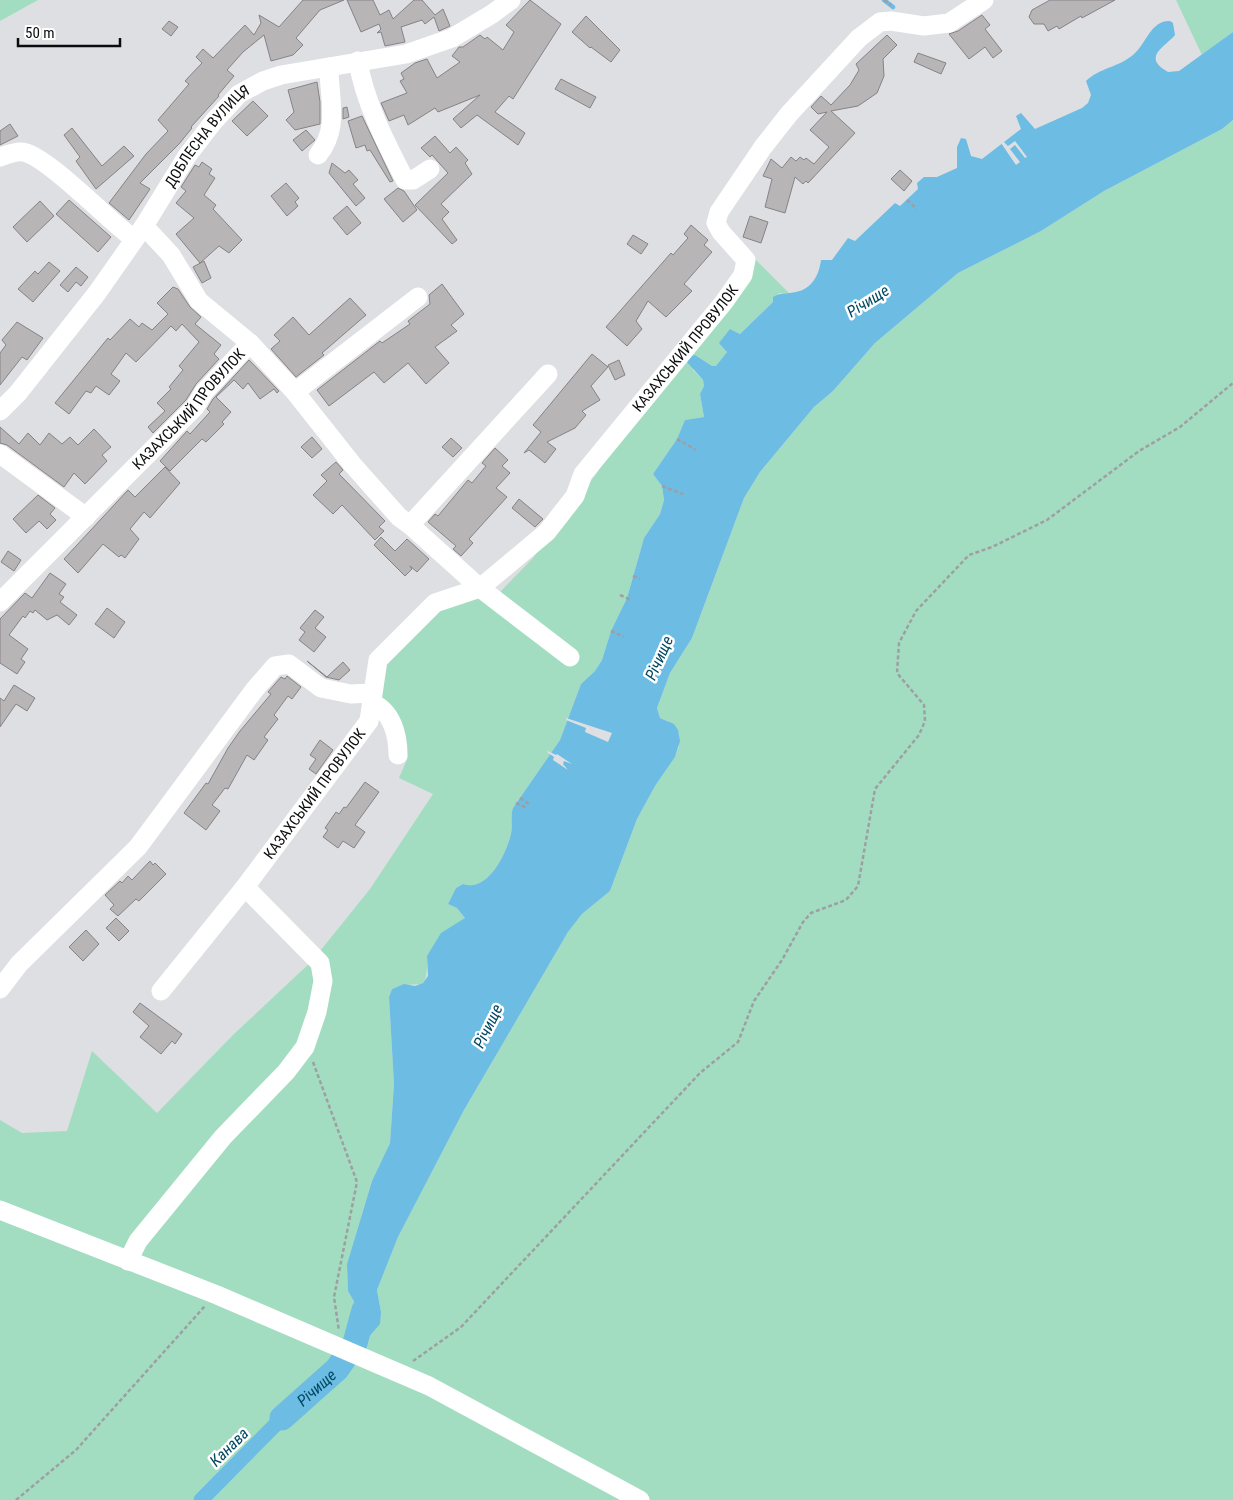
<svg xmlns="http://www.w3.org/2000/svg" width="1233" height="1500" viewBox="0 0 1233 1500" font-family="'Roboto Condensed',sans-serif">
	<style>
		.green { fill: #a2ddc2 }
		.water { fill: #6cbce3 }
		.pier { fill: #dedfe3 }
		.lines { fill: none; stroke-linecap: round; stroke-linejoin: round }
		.stream { stroke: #6cbce3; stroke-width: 4.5 }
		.canal { stroke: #6cbce3; stroke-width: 15 }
		.river { stroke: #6cbce3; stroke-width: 25 }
		.building { fill: #b8b5b7; stroke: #868285 }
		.path { stroke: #9e9fa2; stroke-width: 2.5; stroke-dasharray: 4 2.5; stroke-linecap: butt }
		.minor { stroke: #fff; stroke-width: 19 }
		.labels { text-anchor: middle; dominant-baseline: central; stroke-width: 5; stroke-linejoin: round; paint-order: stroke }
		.street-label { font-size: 15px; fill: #0c0c0d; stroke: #fff }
		.water-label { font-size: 16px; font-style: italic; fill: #014963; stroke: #fff }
	</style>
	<rect width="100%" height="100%" fill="#dedfe3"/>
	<g class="green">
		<polygon points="0,0 38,0 0,21"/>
		<polygon points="1176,0 1233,0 1233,32 1202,55"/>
		<path d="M1233 120V1500H0V1120L22 1133 67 1131 92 1051 157 1113 233 1035 312 961 370 889 433 794 399 778 408 757 404 740 376 696 383 663 435 609 500 592 533 558 599 470 586 461 698 327 748 252 789 293H779L773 302 740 334 730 329 727 352 716 366H712L695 355 693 370 703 380 704 386 700 394 704 417 685 420 677 439 653 474 662 486 664 500 660 514 644 538 627 598 611 631 602 660 595 671 581 684 560 740 513 808C510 817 513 825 511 834 506 855 487 893 463 884L456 888 448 904 457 908 465 918 427 956C428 999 419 977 392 989L389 997 394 1084 390 1143 372 1181 347 1264 348 1291 360 1312 351 1339 381 1312 377 1290 398 1237 464 1110 568 932 582 914 610 891 637 819 655 786 675 757 679 746V735L668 721 660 718 657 708 670 673 692 638 744 498 760 472 814 407 833 391 875 343 958 273 1041 231 1104 191 1222 129Z"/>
	</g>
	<path class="water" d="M1170 21 1173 23 1175 35C1165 47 1141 57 1168 72L1179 71 1233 32V120L1222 129 1104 191 1041 231 958 273 875 343 833 391 814 407 760 472 744 498 692 638 670 673 657 708 660 718 674 724 678 730 680 741 675 757 655 786 637 819 610 891 582 914 568 932 464 1110 398 1237 377 1290 381 1312 380 1324 360 1347 351 1339 360 1312 348 1291 347 1264 372 1181 390 1143 394 1084 389 997 392 989 404 984 415 986 423 983 428 976 427 956 441 933 465 918 457 908 448 904 456 888 463 884C487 893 506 855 511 834 513 825 510 817 513 808L560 740 581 684 595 671 602 660 611 631 627 598 644 538 660 514 664 500 662 486 653 474 677 439 685 420 704 417 700 394 704 386 703 380 687 362 688 357 695 355 712 366H716L727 352 719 343 730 329 740 334 773 302V297C781 292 787 294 796 292 812 289 819 275 821 260H832L848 238 855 241 895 203 900 206 918 189 917 183 924 177H937L957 168V147L961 138 966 139 971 156 982 159 1021 129 1016 116 1021 113 1035 129 1082 108 1088 103 1091 95 1086 81C1099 68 1120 67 1134 54 1146 44 1151 20 1170 21Z"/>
	<g class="pier">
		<polygon points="1003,141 1008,146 1015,141 1027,157 1025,158 1015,145 1010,149 1020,162 1016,165 1001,143"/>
		<polygon points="566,718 612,733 608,742 585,732 586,728 566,720"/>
		<polygon points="548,751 556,755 557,754 572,764 564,761 563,764 568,770 553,760 554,757 547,752"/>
	</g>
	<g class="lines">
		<polyline class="stream" points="884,0 893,7"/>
		<polyline class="canal" points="201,1500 282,1418"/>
		<path class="river" id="s1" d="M282 1418 337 1369 355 1343 364 1310"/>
	</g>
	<g class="building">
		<polygon points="303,0 344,0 320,10 296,38 303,45 293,55 271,61 264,35 243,52 227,70 234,76 218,95 219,96 191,127 192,128 179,144 140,183 150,189 129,220 109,203 146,154 168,131 158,120 189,84 185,81 202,63 196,57 203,49 213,58 245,25 254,35 261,23 259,15 279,27"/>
		<polygon points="347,0 373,0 380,15 389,10 393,19 414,0 422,0 435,15 443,9 450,26 439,31 434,17 425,24 422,20 401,27 405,42 385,46 381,32 377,33 381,29 379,24 361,32"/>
		<polygon points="530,0 561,24 513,99 509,96 495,112 525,133 518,145 477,115 461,128 453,119 480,95 438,112 435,108 408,125 404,115 389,121 381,103 407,93 400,81 404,79 401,73 415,63 427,59 437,78 460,62 452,56 459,47 463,47 480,35 485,39 487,37 503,50 514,32 506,25"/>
		<polygon points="1050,0 1115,0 1082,18 1081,16 1059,29 1057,26 1048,31 1044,24 1034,24 1029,17 1032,10"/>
		<polygon points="982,15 990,25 985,29 1002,51 993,58 985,47 969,59 949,34 958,31"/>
		<polygon points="586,16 620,50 611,62 591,47 590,48 572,32"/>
		<polygon points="169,21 178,27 171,36 162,29"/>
		<polygon points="887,35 897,45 883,59 884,76 877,93 858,106 831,111 855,133 808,183 806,181 803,184 795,177 785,213 765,207 772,179 763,176 771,159 782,168 791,157 796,161 800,157 804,160 806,158 814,164 829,147 810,130 827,112 818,114 811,107 821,96 831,105 850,85 859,70 856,64"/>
		<polygon points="918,53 946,63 941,74 914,62"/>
		<polygon points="561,79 596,97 590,108 555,89"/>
		<polygon points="317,82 320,102 320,124 295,130 286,120 294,112 288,90"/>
		<polygon points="253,101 268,116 247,136 232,121"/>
		<polygon points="347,107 349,117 343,119 343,108"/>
		<polygon points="362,116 393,181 390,182 370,150 367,151 365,145 356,148 348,121"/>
		<polygon points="10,124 18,136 0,145 0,131"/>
		<polygon points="72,128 102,166 124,146 134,156 96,189 76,161 80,157 64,135"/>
		<polygon points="306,130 315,140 302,151 293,140"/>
		<polygon points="435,136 450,153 456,147 468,160 465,163 472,174 441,204 449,212 442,219 457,240 452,244 415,205 448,173 432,155 430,157 421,148"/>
		<polygon points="202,162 212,169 209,174 215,178 204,195 216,205 213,209 242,240 229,253 219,246 200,263 176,234 194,218 176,203 186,191 181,187 195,165 199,167"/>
		<polygon points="332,163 345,173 349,170 358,180 353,184 365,198 356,206 329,173"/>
		<polygon points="900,170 912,181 904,191 891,179"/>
		<polygon points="286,183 299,198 295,202 298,206 287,216 271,196"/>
		<polygon points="398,188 404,191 417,210 403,222 384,199"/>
		<polygon points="69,200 111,237 98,252 56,214"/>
		<polygon points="40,201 54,216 27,242 13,227"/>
		<polygon points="347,206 361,223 347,235 333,218"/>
		<polygon points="750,216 768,222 761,243 743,237"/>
		<polygon points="691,225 708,240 704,245 712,252 684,284 692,291 666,317 648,301 636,321 642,329 627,346 606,327 671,253 673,255 688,238 684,234"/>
		<polygon points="633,235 648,244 641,254 627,244"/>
		<polygon points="204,261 211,278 202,283 193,267"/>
		<polygon points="49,262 60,271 33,302 18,289 35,271 38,274"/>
		<polygon points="76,267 88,277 81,286 76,282 68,292 60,285"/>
		<polygon points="442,284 464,314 451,325 457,331 435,347 449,363 426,384 408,363 384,383 374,372 329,406 317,390 380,341 382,343 410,324 408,321 430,304 429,295"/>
		<polygon points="173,287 178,289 190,307 201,317 195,324 221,345 214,354 219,359 196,384 186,400 153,433 148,427 165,411 157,403 171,389 169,387 183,370 179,366 199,342 182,324 176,331 171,326 136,362 126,353 111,374 120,381 109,395 96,386 91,393 86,391 69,414 55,403 108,338 110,340 130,319 139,327 142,323 152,330 168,314 157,303"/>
		<polygon points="350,298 366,315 322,353 324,355 296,377 271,349 280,341 274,335 293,317 309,335"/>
		<polygon points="17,322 43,338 27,360 22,357 0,385 0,353 6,345 2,340"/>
		<polygon points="592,354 608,367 591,386 600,400 582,411 586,415 575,428 547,442 556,449 545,463 529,450 524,453 541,432 533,425"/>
		<polygon points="249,360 279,391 277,393 274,389 260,399 248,383 243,389 234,380 216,397 231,412 222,422 224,424 206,442 202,439 170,471 160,461 187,431 190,434 210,412 207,409 213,399"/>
		<polygon points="619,360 625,375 615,380 608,365"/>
		<polygon points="0,427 19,444 28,433 40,445 49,433 62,444 70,437 78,445 94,429 111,447 102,455 107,461 85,484 74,473 64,487 7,445 0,443"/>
		<polygon points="312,437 322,449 312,458 301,447"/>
		<polygon points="451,438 462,448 453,457 442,447"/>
		<polygon points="495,448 508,460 502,466 510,473 496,488 507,497 469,539 473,543 461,556 453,549 456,546 428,522 435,514 438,516 468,480 472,483 486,466 482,463"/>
		<polygon points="336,462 343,470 339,474 385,521 379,527 384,531 375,540 342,505 333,514 313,495 327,481 321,475"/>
		<polygon points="165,467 180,483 150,518 144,512 130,529 139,539 125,558 121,555 119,557 103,544 78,573 64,559 128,490 135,497"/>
		<polygon points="38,495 55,508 50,514 56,520 47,529 39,521 26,533 13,519"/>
		<polygon points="519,499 543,519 535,527 512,508"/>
		<polygon points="381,537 395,551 407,539 429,559 417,572 410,566 412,569 405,576 374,545"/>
		<polygon points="8,551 21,560 14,571 1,562"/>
		<polygon points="50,573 66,584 59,594 64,597 60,602 77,615 69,625 57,615 47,620 35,610 33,613 30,611 25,618 23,616 9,635 28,649 21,659 25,662 17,674 0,663 0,619 25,593 32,598"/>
		<polygon points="107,608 125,622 114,638 95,624"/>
		<polygon points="315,610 324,617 315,628 326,637 314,652 299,640 305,632 300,628"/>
		<polygon points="307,661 327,677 343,662 350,670 339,680 326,677"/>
		<polygon points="287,676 301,687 292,699 288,696 274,715 278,719 264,737 268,740 254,760 247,755 228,789 225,788 212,805 220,811 206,830 184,813 206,783 208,784 228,748 240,731 271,694 268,692 281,677 285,679"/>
		<polygon points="14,685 35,698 27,711 16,704 0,727 0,698 4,701"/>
		<polygon points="320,740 333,750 316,774 309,769 316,759 310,755"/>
		<polygon points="365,782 379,792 355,825 365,832 354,848 343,841 338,848 323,837 328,830 325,828 336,812 339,814 344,807 346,808"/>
		<polygon points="150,861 153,865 155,863 166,874 139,901 136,899 118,916 110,909 114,905 105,895 120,881 122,883 128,876 132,880"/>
		<polygon points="116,918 129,931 119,941 106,928"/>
		<polygon points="86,930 99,944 83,961 69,947"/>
		<polygon points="140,1003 182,1034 175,1044 172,1041 161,1054 140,1037 149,1026 133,1012"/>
	</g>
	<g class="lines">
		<g class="path">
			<polyline points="884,0 891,5"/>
			<polyline points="907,200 917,209"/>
			<polyline points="677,439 696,450"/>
			<polyline points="662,486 683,494"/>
			<polyline points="633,576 640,579"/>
			<polyline points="620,595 631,600"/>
			<polyline points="611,631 624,637"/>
			<polyline points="520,798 529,804"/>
			<polyline points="516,803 527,808"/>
			<polyline points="313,1062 357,1182 334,1297 339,1331"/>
			<polyline points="413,1361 461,1327 700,1073 738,1042 754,1001 782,960 803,922 811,913 846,900 858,886 875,789 919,735 925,721 924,705 897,673 899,643 916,611 969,555 992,547 1047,520 1139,451 1180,427 1233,383"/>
			<polyline points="16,1500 76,1450 205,1306"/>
		</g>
		<g class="minor">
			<path d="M358 61C364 101 387 145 405 180H413L430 169"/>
			<path d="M318 155C340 128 329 99 329 67"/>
			<path d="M0 157C6 155 16 151 22 152 44 153 110 222 134 239"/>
			<polyline points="144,226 171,255 199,301 250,343 295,392 352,464 399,517 410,525 480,588 570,657"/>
			<polyline points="295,392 418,297"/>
			<path id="s2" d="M0 411 18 393 97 293 144 226 187 156 214 121 239 94 263 81 281 75 406 54 452 38 492 14 511 0"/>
			<polyline points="0,454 86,517"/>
			<polyline points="410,525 548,374"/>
			<path id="s3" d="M0 602 195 407 204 392 250 343"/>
			<path d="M372 703C392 711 398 735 398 755"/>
			<polyline points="0,989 19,964 138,847 255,689 275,666 289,664 321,688 351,694 372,693"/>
			<path id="s4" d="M161 991 245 887 369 721 378 660 435 603 480 588 547 532 575 496 583 474 724 302 743 275 746 260 721 232 716 223 719 212 763 147 789 114 859 38 880 22 891 21 924 26 949 23 984 0"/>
			<polyline points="0,1210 217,1295 429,1386 640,1500"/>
			<polyline points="128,1261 138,1241 223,1137 286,1072 305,1047 317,1012 323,981 320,963 245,887"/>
		</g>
	</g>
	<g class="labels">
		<g class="street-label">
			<text stroke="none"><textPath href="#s2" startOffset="345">ДОБЛЕСНА ВУЛИЦЯ</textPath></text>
			<text stroke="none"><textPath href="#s4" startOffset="849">КАЗАХСЬКИЙ ПРОВУЛОК</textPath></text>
			<text stroke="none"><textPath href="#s3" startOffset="270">КАЗАХСЬКИЙ ПРОВУЛОК</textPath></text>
			<text stroke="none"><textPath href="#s4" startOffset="250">КАЗАХСЬКИЙ ПРОВУЛОК</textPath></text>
		</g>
		<g class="water-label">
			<text transform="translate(868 301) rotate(-32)">Річище</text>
			<text transform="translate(659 658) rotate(-66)">Річище</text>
			<text transform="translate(488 1026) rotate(-64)">Річище</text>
			<text stroke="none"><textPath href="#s1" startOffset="46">Річище</textPath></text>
			<text transform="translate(229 1447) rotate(-45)">Канава</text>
		</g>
	</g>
	<path d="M18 38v8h102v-8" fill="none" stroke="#0c0c0d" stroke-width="2.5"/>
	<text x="25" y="38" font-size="15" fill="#0c0c0d" stroke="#ffffff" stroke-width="4" paint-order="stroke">50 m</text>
</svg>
